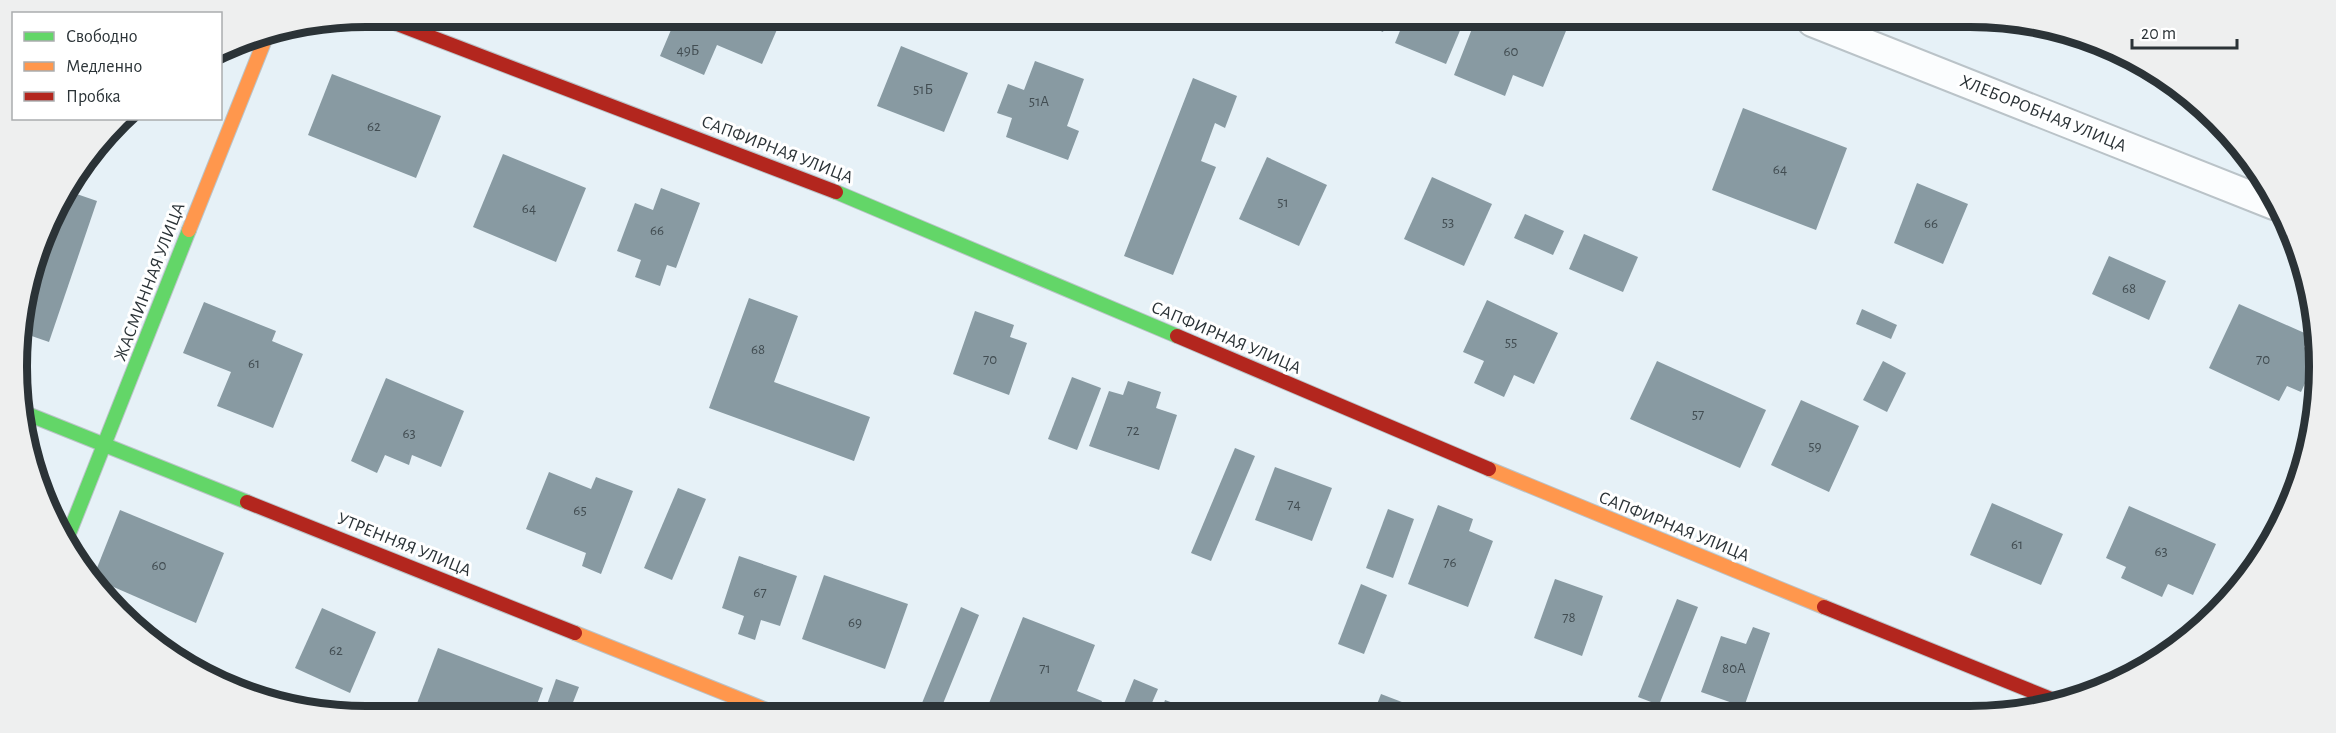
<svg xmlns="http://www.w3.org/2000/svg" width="2336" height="733" viewBox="0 0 2336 733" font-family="'Alegreya Sans',sans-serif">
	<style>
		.building { fill: #889aa2 }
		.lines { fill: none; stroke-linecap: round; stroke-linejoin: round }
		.street-casing { stroke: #bac3c8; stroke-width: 32 }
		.fast-casing { stroke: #bac3c8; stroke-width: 16 }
		.slow-casing { stroke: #bac3c8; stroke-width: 16 }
		.jam-casing { stroke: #bac3c8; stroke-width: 16 }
		.street { stroke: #fbfdfe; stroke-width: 28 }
		.fast { stroke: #63d668; stroke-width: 14 }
		.slow { stroke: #ff974d; stroke-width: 14 }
		.jam { stroke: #b3261e; stroke-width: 14 }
		.labels { text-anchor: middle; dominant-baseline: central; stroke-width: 6; stroke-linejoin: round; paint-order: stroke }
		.number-label { font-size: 15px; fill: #424d52 }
		.street-label { font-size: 18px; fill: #2b3337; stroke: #fff }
		.rim { fill: none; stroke: #2b3337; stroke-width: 8 }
	</style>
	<rect width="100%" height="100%" fill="#e6f1f7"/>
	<g class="building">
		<polygon points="676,18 782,18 762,64 717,45 704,75 660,56"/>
		<polygon points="1356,21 1387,21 1383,32"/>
		<polygon points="1404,21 1464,21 1446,64 1395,43"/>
		<polygon points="1475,21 1556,21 1568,26 1543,87 1513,75 1505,96 1454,75"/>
		<polygon points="901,46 968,73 944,132 877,106"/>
		<polygon points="1035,61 1084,79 1067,126 1079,131 1068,160 1006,137 1012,118 997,113 1008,84 1024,90"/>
		<polygon points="332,74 441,116 416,178 308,135"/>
		<polygon points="1193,78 1237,96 1225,128 1215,123 1201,161 1216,167 1173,275 1124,256"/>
		<polygon points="1743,108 1847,148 1816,230 1712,190"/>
		<polygon points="503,154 586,188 556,262 473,227"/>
		<polygon points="1267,157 1327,185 1299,246 1239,219"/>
		<polygon points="1432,177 1492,204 1464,266 1404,239"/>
		<polygon points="1917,183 1968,204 1943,264 1894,243"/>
		<polygon points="661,188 700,203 676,268 667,265 660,286 635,277 641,260 617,251 635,203 653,210"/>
		<polygon points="68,191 97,201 49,342 20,332 19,321 53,211"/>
		<polygon points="1525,214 1564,231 1553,255 1514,238"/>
		<polygon points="1584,234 1638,257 1623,292 1569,269"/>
		<polygon points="2109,256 2166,281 2149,320 2092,294"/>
		<polygon points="749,298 798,316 774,382 870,417 854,461 709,408"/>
		<polygon points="1487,300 1558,333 1534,384 1514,375 1504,397 1474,383 1484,361 1463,352"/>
		<polygon points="204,302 276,331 272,341 303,354 273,428 217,406 231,372 183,353"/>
		<polygon points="2239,304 2309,335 2304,347 2313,351 2313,366 2301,392 2287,386 2279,401 2209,368"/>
		<polygon points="1862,309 1897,325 1891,339 1856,324"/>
		<polygon points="975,311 1014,325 1010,337 1027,343 1009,395 953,374"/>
		<polygon points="1657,361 1766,410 1740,468 1630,419"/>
		<polygon points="1883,361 1906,373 1887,412 1863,400"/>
		<polygon points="1072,377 1101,388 1077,450 1048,439"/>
		<polygon points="386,378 464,411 441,467 412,455 409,465 385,455 377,473 351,461"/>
		<polygon points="1128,381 1161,392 1156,408 1177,415 1159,470 1089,446 1109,391 1123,395"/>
		<polygon points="1801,400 1859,426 1829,492 1771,465"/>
		<polygon points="1235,448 1255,456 1211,561 1191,553"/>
		<polygon points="1275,467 1332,488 1312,541 1255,520"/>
		<polygon points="549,472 591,489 596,477 633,491 601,574 582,566 586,553 526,529"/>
		<polygon points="678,488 706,499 672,580 644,568"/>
		<polygon points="1992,503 2063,534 2041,585 1970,555"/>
		<polygon points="1438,505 1473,519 1469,531 1493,541 1468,607 1408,584"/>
		<polygon points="2129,506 2216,544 2193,595 2168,584 2162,597 2121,578 2126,567 2106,558"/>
		<polygon points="1388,509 1414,519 1393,578 1366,568"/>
		<polygon points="120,510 224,553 196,623 93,578"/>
		<polygon points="739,556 797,576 780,626 761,620 755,640 738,634 744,616 722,608"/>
		<polygon points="824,575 908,604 885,669 802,639"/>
		<polygon points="1555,579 1603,596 1582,656 1534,638"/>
		<polygon points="1361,584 1387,595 1364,654 1338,644"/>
		<polygon points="1677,599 1698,607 1659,705 1638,697"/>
		<polygon points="961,607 979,615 940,711 929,711 920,708"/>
		<polygon points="322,608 376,632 350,693 295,668"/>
		<polygon points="1023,617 1095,645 1077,691 1102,701 1098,711 986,711"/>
		<polygon points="1753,627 1770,633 1744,707 1701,692 1721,636 1746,644"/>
		<polygon points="438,648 543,688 535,710 425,710 416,706"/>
		<polygon points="556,679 579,687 570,710 545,710"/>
		<polygon points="1134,679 1158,689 1148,712 1121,711"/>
		<polygon points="1381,694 1428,712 1374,712"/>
		<polygon points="1165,700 1195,711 1195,712 1161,712"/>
	</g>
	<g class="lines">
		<g class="street-casing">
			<polyline id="street" points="1812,22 2274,205"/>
		</g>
		<g class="fast-casing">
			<g id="fast">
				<polyline points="836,192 1177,336"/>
				<polyline points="25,413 247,502"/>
				<polyline points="66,541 189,230"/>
			</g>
		</g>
		<g class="slow-casing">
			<g id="slow">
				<polyline points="189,230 266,37"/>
				<polyline points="1489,469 1824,607"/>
				<polyline points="575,633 769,711"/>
			</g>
		</g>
		<g class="jam-casing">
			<g id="jam">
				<polyline points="379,17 836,192"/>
				<polyline points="1177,336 1489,469"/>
				<polyline points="247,502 575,633"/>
				<polyline points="1824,607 2056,701"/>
			</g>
		</g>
		<use href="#street" class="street"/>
		<use href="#fast" class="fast"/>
		<use href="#slow" class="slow"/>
		<use href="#jam" class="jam"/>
	</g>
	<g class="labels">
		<g class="number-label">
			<text x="688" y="50">49Б</text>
			<text x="1511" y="51">60</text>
			<text x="923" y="89">51Б</text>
			<text x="1039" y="101">51А</text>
			<text x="374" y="126">62</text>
			<text x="1780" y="169">64</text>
			<text x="1283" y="202">51</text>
			<text x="529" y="208">64</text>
			<text x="1448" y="222">53</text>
			<text x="1931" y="223">66</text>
			<text x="657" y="230">66</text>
			<text x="2129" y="288">68</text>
			<text x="1511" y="342">55</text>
			<text x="758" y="349">68</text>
			<text x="990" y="359">70</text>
			<text x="2263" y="359">70</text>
			<text x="254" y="363">61</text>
			<text x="1698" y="414">57</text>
			<text x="1133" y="430">72</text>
			<text x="409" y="433">63</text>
			<text x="1815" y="446">59</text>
			<text x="1294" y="504">74</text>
			<text x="580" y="510">65</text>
			<text x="2017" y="544">61</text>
			<text x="2161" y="551">63</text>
			<text x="1450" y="562">76</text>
			<text x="159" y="565">60</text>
			<text x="760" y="592">67</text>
			<text x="1569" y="617">78</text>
			<text x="855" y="622">69</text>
			<text x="336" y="650">62</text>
			<text x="1045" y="668">71</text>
			<text x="1734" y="668">80А</text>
		</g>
		<g class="street-label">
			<text transform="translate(2043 114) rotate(22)">ХЛЕБОРОБНАЯ УЛИЦА</text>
			<text transform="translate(777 150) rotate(21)">САПФИРНАЯ УЛИЦА</text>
			<text transform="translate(150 282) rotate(-69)">ЖАСМИННАЯ УЛИЦА</text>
			<text transform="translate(1226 338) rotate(23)">САПФИРНАЯ УЛИЦА</text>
			<text transform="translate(1674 527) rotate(22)">САПФИРНАЯ УЛИЦА</text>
			<text transform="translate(404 545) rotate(22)">УТРЕННЯЯ УЛИЦА</text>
		</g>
	</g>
	<path d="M0 0H2336V733H0ZM366 27H1970A339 339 0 0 1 2309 366V367A339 339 0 0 1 1970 706H366A339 339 0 0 1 27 367V366A339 339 0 0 1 366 27Z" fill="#eeefef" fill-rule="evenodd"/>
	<path class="rim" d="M366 27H1970A339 339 0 0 1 2309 366V367A339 339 0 0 1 1970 706H366A339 339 0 0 1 27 367V366A339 339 0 0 1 366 27Z"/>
	<rect x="12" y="12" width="210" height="108" fill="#ffffff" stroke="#aaadaf" stroke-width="1.5"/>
	<rect x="24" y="32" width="30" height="9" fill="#63d668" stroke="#aaadaf" stroke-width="1.5"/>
	<text x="66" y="42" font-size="18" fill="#2b3337">Свободно</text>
	<rect x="24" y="62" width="30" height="9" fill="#ff974d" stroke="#aaadaf" stroke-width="1.5"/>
	<text x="66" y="72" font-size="18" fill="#2b3337">Медленно</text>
	<rect x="24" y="92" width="30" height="9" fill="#b3261e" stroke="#aaadaf" stroke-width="1.5"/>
	<text x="66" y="102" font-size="18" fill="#2b3337">Пробка</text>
	<path d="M2132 39v9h105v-9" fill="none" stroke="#2b3337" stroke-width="3"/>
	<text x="2141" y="39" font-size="18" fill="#2b3337" stroke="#ffffff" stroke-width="4.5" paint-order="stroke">20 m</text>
</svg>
